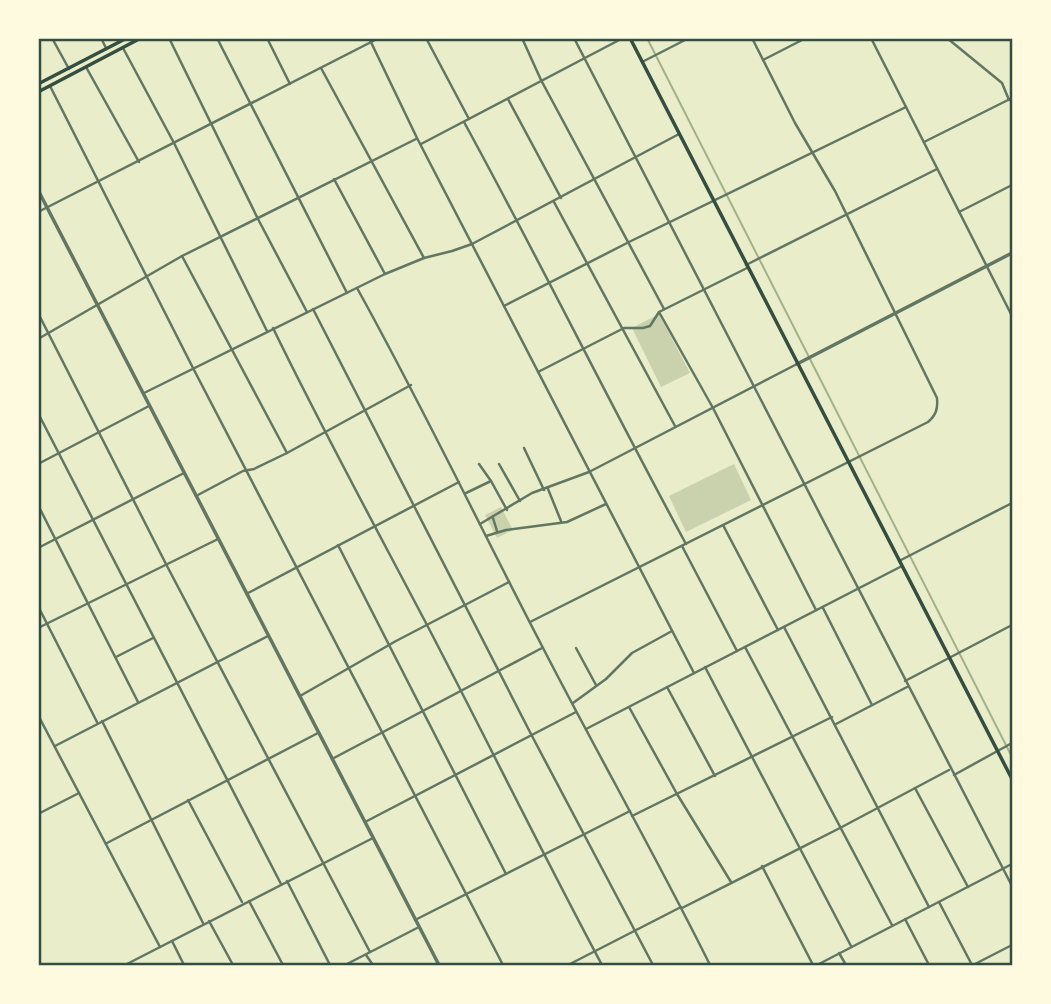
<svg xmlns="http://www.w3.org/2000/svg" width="1051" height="1004" viewBox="0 0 1051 1004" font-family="Signika,sans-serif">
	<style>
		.green { fill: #cad2ad }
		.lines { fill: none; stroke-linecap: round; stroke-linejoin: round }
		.stream { stroke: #a3b18a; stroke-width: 2 }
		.minor { stroke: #617663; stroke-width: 2.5 }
		.tertiary { stroke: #617663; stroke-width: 3.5 }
		.secondary { stroke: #344e41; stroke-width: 3.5 }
		.neatline { fill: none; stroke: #344e41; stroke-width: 2.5 }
	</style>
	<rect width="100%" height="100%" fill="#e9edc9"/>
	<g class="green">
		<polygon points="659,314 690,373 661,387 632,328"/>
		<polygon points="734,464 751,500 686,532 669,496"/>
		<polygon points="501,507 513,530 497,538 485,515"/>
	</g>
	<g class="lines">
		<polyline class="stream" points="647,38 1012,757"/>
		<g class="minor">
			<polyline points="52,38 69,69"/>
			<polyline points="101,38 106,48"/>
			<polyline points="169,38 258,219 307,312"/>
			<polyline points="217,38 347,293"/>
			<polyline points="267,38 290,84"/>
			<polyline points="369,38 417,138 694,673"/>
			<polyline points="426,38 469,119"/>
			<polyline points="522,38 541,80 664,309"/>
			<polyline points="574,38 1012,886"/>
			<polyline points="871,38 1012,316"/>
			<polyline points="947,38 1002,83 1009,100"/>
			<polyline points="123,48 174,143 267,331"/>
			<polyline points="763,60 806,38"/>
			<polyline points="642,62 689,38"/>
			<polyline points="86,67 139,162"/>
			<polyline points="321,68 424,258"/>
			<polyline points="50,86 193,368 503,965"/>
			<polyline points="508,99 561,198"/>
			<path d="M464 122C540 261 610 404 686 544"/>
			<polyline points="924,142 1012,98"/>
			<polyline points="421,144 623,38"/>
			<polyline points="334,179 385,274"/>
			<polyline points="554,202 675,426"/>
			<polyline points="38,212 379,38"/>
			<polyline points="959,212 1012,185"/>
			<polyline points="182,256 287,453"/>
			<polyline points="746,265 937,169"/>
			<path d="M357 288C422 405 480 527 542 646 597 753 657 858 710 965"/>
			<polyline points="504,306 629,242 906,107"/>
			<polyline points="313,309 532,736 653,965"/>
			<polyline points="659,312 713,408 816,610"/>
			<polyline points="38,313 167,566 370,952"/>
			<path d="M273 328C322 429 375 526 427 625 486 738 542 853 602 965"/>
			<polyline points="38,339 182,256 416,139"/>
			<polyline points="538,372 624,328 643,328 650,326 659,312 747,268"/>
			<polyline points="144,393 385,274 424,258 452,251 472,244 679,134"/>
			<polyline points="38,413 281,884"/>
			<polyline points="524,448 544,490"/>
			<polyline points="38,464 149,406"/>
			<polyline points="479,464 491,481 507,510"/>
			<polyline points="499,464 520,501"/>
			<polyline points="548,489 561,521"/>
			<polyline points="466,493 491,481"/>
			<polyline points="196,496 243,471 254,469 287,453 411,385"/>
			<polyline points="38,505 138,702"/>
			<polyline points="493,518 497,531"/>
			<polyline points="480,524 532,493 589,472 797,364"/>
			<polyline points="723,525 778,630"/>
			<polyline points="486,536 506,530 567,522 606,504"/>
			<polyline points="338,545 506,874"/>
			<polyline points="682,546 737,651"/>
			<polyline points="38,548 184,473"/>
			<polyline points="899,561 1012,503"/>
			<polyline points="248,593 459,482"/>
			<polyline points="38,606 97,722"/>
			<polyline points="823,608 872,705"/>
			<path d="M530 622 928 422C936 415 938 409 937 398L835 191 795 123 752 38"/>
			<polyline points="784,627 929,907"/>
			<polyline points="38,628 218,539"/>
			<polyline points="745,647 892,925"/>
			<polyline points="576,648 596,685"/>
			<polyline points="116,657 153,638"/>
			<polyline points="705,667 851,946"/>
			<polyline points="905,681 1012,625"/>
			<polyline points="667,687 715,776"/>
			<polyline points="300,696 396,641 509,582"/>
			<polyline points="573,703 606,679 632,653 672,631"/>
			<polyline points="629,707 677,794 731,882"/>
			<polyline points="38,715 160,947"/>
			<polyline points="102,721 203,923"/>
			<polyline points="836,724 907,687"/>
			<polyline points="586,729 902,566"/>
			<polyline points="55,746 268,636"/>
			<polyline points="332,759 542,648"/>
			<polyline points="954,775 1012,743"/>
			<polyline points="915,788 968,887"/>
			<polyline points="188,800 242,902"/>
			<polyline points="38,814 79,793"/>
			<polyline points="632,816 832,717"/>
			<polyline points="365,822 576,712"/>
			<polyline points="107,843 318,733"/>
			<polyline points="762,866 813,965"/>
			<polyline points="287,881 330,965"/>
			<polyline points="249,901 283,965"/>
			<polyline points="939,902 972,965"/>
			<polyline points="682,908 840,828 949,770"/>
			<polyline points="905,919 929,965"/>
			<polyline points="415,920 630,811"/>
			<polyline points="209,921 233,965"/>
			<polyline points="172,941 184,965"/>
			<polyline points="839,953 846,965"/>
			<polyline points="366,955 373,965"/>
			<polyline points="125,965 373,838"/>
			<polyline points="345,965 419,927"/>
			<polyline points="568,965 681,907"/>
			<polyline points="817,965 1012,864"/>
			<polyline points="973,965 1012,945"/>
		</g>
		<g class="tertiary">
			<polyline points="38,190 439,965"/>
			<polyline points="797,364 1012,253"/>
		</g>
		<g class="secondary">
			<polyline points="630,38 1012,779"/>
			<polyline points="38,84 127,38"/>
			<polyline points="38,92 141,38"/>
		</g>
	</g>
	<rect width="1051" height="1004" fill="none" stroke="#fefae0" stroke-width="80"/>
	<rect x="40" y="40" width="971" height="924" class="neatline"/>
</svg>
